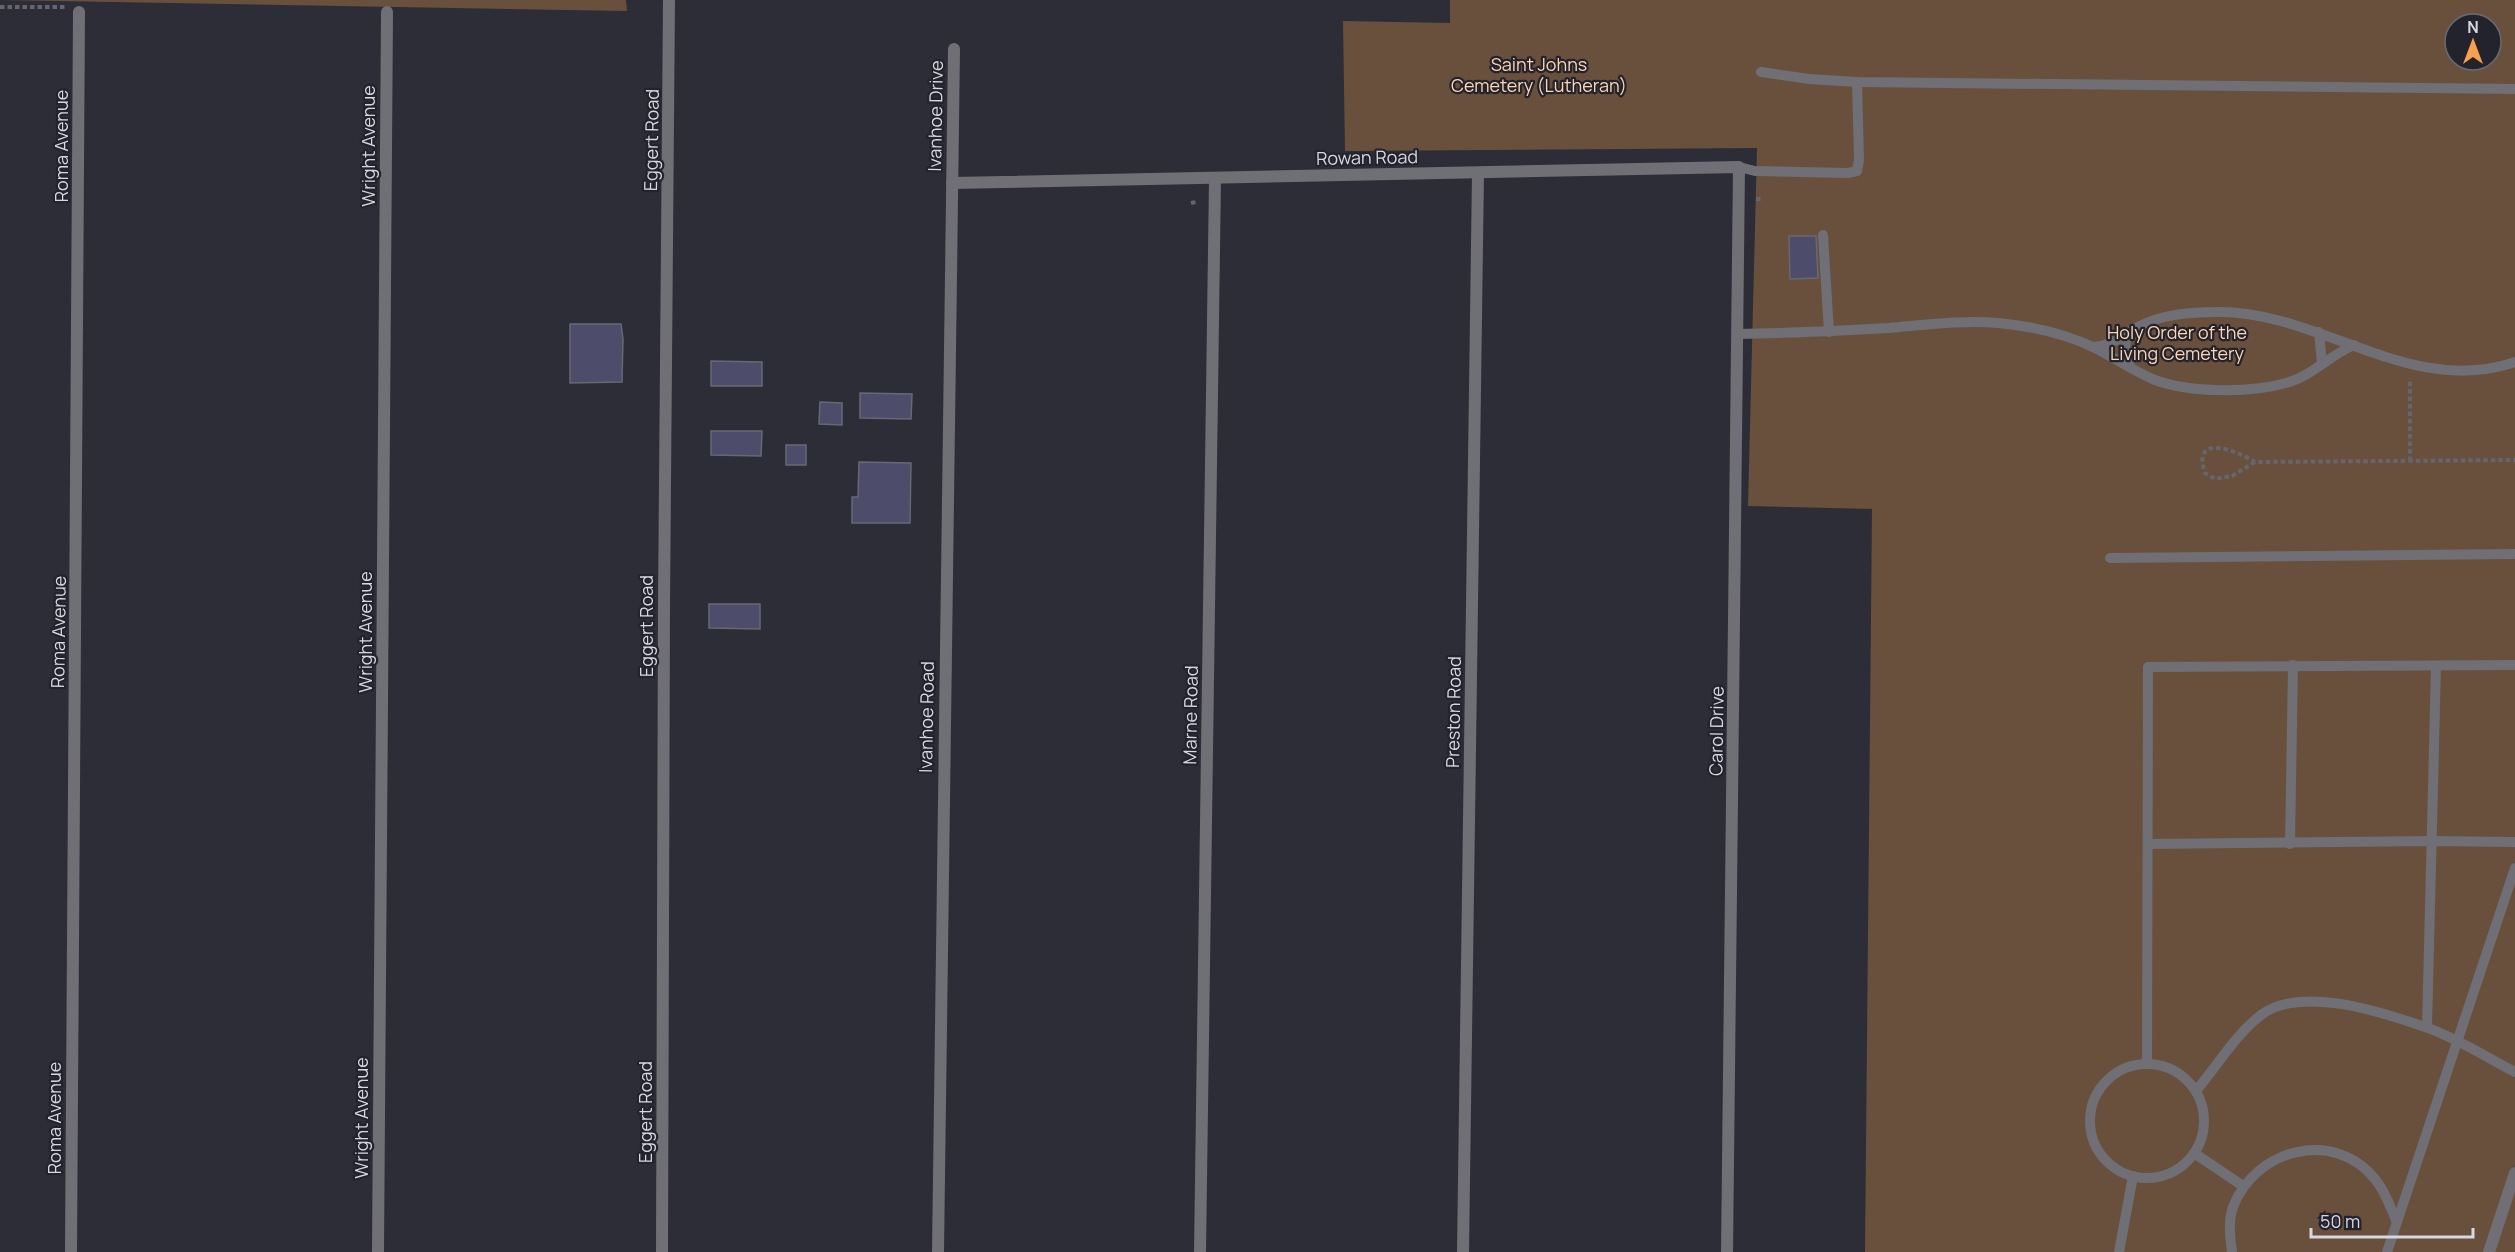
<svg xmlns="http://www.w3.org/2000/svg" width="2515" height="1252" viewBox="0 0 2515 1252" font-family="Manrope,sans-serif">
	<style>
		.green { fill: #68503c; fill-rule: evenodd }
		.building { fill: #4d4c6b; stroke: #686874; stroke-width: 1.5 }
		.lines { fill: none; stroke-linecap: round; stroke-linejoin: round }
		.path { stroke: #65656f; stroke-width: 4; stroke-dasharray: 4.5 3; stroke-linecap: butt }
		.service { stroke: #6f6f75; stroke-width: 10 }
		.minor { stroke: #6f6f75; stroke-width: 12 }
		.tertiary { stroke: #6f6f75; stroke-width: 12 }
		.labels { text-anchor: middle; dominant-baseline: central; stroke-width: 4.5; stroke-linejoin: round; paint-order: stroke }
		.park-label { font-size: 18px; fill: #fed4b1; stroke: #23232e }
		.street-label { font-size: 18px; fill: #d7d7df; stroke: #23232e }
	</style>
	<rect width="100%" height="100%" fill="#2d2d38"/>
	<g class="green">
		<polygon points="0,0 626,0 627,11"/>
		<path d="M1450 0H2515V1252H1865L1872 509 1748 506 1757 148 1345 151 1343 21 1450 23ZM2455 24H2491V60H2455Z"/>
	</g>
	<g class="building">
		<polygon points="1789,236 1816,236 1818,278 1790,279"/>
		<polygon points="570,324 621,324 623,339 622,382 570,383"/>
		<polygon points="711,361 762,362 762,386 711,386"/>
		<polygon points="860,393 912,394 911,419 860,418"/>
		<polygon points="820,402 842,403 842,425 819,424"/>
		<polygon points="711,431 762,431 761,456 711,455"/>
		<rect x="786" y="445" width="20" height="20"/>
		<polygon points="859,462 911,463 910,523 852,523 852,497 858,497"/>
		<polygon points="709,604 760,604 760,629 709,628"/>
	</g>
	<g class="lines">
		<g class="path">
			<polyline points="0,7 65,7"/>
			<polyline points="1756,199 1763,199"/>
			<polyline points="1191,203 1196,202"/>
			<polyline points="2410,461 2410,378"/>
			<path d="M2255 462 2232 476 2215 479 2205 473C2191 432 2238 451 2255 462L2515 460"/>
		</g>
		<g class="service">
			<polyline points="1761,72 1809,79 1857,82 2515,89"/>
			<polyline points="1739,167 1755,171 1848,173 1857,171 1859,160 1857,82"/>
			<polyline points="1823,235 1829,332"/>
			<polyline points="2319,332 2322,363"/>
			<path d="M1738 334C1789 333 1839 331 1889 328 1925 325 1962 320 1998 323 2030 326 2066 334 2095 348 2115 358 2135 372 2155 380 2190 393 2251 393 2286 383 2312 376 2330 355 2354 345"/>
			<polyline points="2127,336 2125,348 2130,366"/>
			<path d="M2093 347C2115 345 2120 336 2138 327 2162 314 2191 312 2218 312 2320 311 2411 398 2515 362"/>
			<polyline points="2110,558 2515,554"/>
			<polyline points="2149,844 2432,841 2515,842"/>
			<polyline points="2290,844 2293,665"/>
			<polyline points="2427,1027 2436,666"/>
			<polyline points="2147,1064 2148,667 2515,665"/>
			<circle cx="2147" cy="1121" r="57"/>
			<path d="M2196 1091C2217 1066 2235 1035 2261 1015 2301 985 2382 1012 2425 1027 2453 1036 2488 1058 2515 1072"/>
			<polyline points="2194,1153 2243,1186"/>
			<polyline points="2119,1252 2133,1176"/>
			<path d="M2232 1252C2230 1237 2228 1221 2233 1207 2255 1149 2334 1128 2375 1179 2385 1191 2390 1206 2396 1220"/>
			<polyline points="2387,1252 2515,868"/>
		</g>
		<g class="minor">
			<polyline points="952,183 1739,167 1727,1252"/>
			<polyline points="71,1252 79,12"/>
			<polyline points="378,1252 387,12"/>
			<polyline points="938,1252 954,49"/>
			<polyline points="1200,1252 1215,178"/>
			<polyline points="1463,1252 1478,173"/>
		</g>
		<g class="tertiary">
			<polyline points="662,1252 664,605 669,0"/>
			<polyline points="2489,1252 2515,1173"/>
		</g>
	</g>
	<g class="labels">
		<g class="park-label">
			<text x="1539" y="64">Saint Johns<tspan x="1539" dy="21">Cemetery (Lutheran)</tspan></text>
			<text x="2177" y="332">Holy Order of the<tspan x="2177" dy="21">Living Cemetery</tspan></text>
		</g>
		<g class="street-label">
			<text transform="translate(935 116) rotate(-89)">Ivanhoe Drive</text>
			<text transform="translate(651 140) rotate(-89)">Eggert Road</text>
			<text transform="translate(61 146) rotate(-90)">Roma Avenue</text>
			<text transform="translate(368 146) rotate(-90)">Wright Avenue</text>
			<text transform="translate(1367 157) rotate(-1)">Rowan Road</text>
			<text transform="translate(646 626) rotate(-90)">Eggert Road</text>
			<text transform="translate(58 632) rotate(-89)">Roma Avenue</text>
			<text transform="translate(365 632) rotate(-90)">Wright Avenue</text>
			<text transform="translate(1453 712) rotate(-89)">Preston Road</text>
			<text transform="translate(1190 715) rotate(-89)">Marne Road</text>
			<text transform="translate(926 717) rotate(-89)">Ivanhoe Road</text>
			<text transform="translate(1716 731) rotate(-89)">Carol Drive</text>
			<text transform="translate(645 1112) rotate(-90)">Eggert Road</text>
			<text transform="translate(54 1118) rotate(-90)">Roma Avenue</text>
			<text transform="translate(361 1118) rotate(-90)">Wright Avenue</text>
		</g>
	</g>
	<g transform="translate(2473 42)"><circle r="28" fill="#23232e" stroke="#6b6b75" stroke-width="1.5"/>
	<path d="M0-4.5L10 22L0 15L-10 22Z" fill="#f9a04c"/>
	<text y="-9" font-size="16" font-weight="bold" text-anchor="middle" fill="#d7d7df">N</text>
	</g>
	<path d="M2311 1228v9h162v-9" fill="none" stroke="#d7d7df" stroke-width="3"/>
	<text x="2320" y="1228" font-size="18" fill="#d7d7df" stroke="#23232e" stroke-width="4.5" paint-order="stroke">50 m</text>
</svg>
